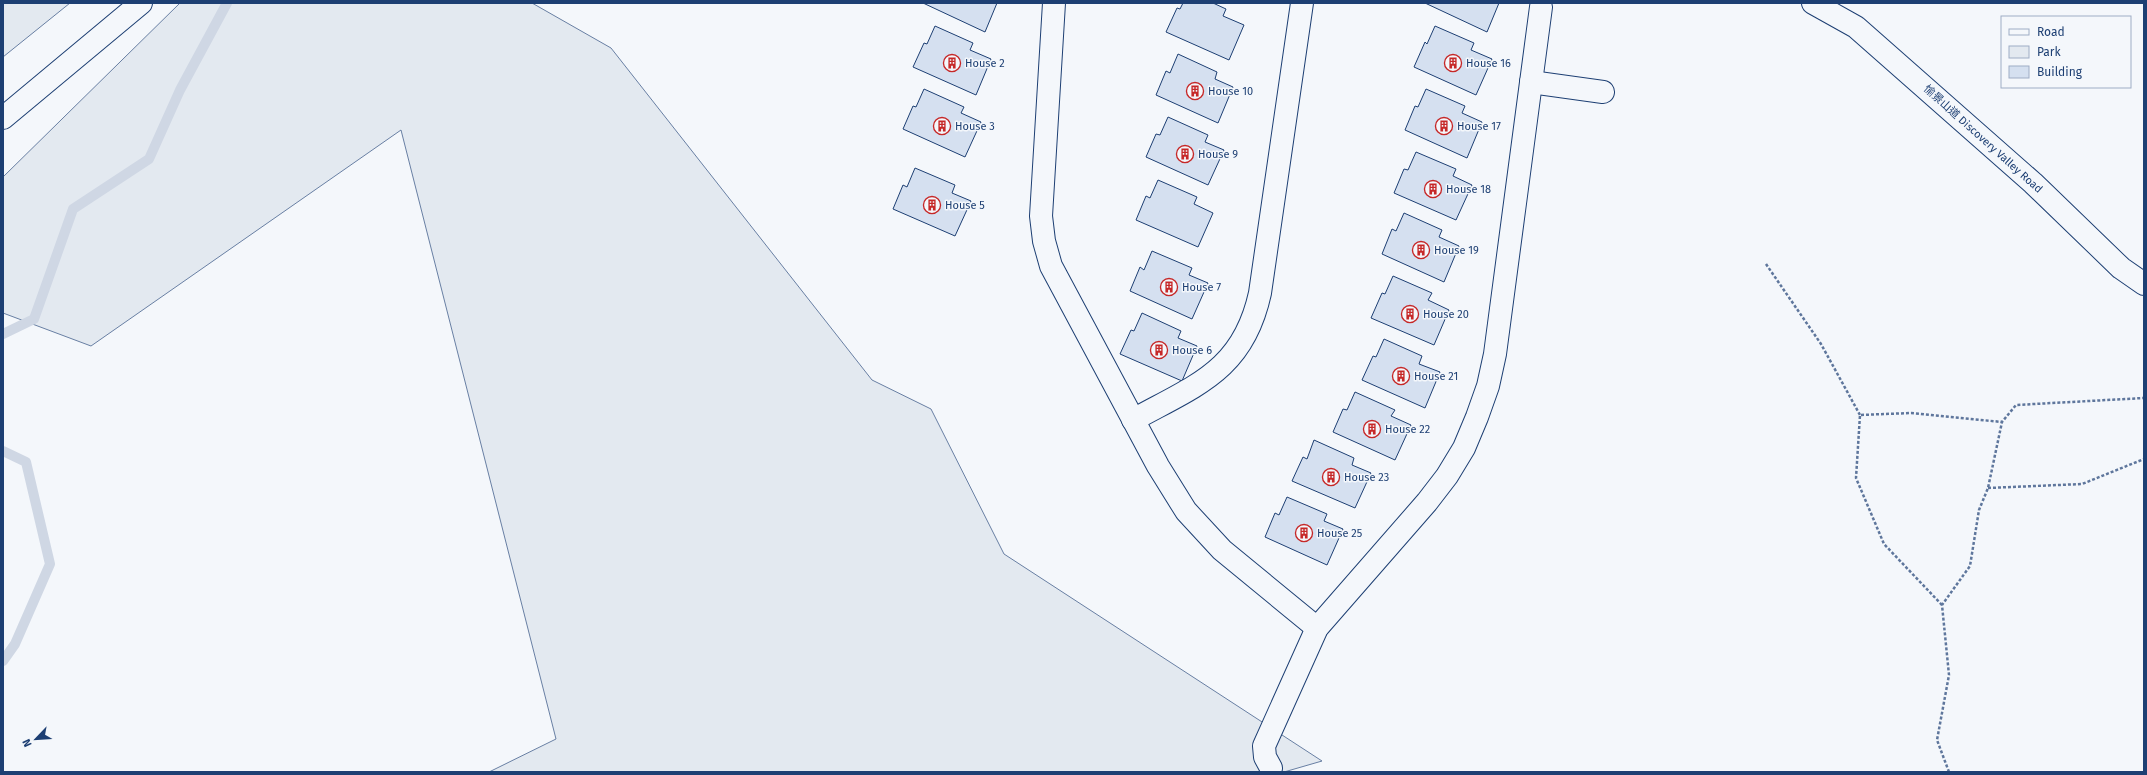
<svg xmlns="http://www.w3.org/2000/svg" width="2147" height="775" viewBox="0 0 2147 775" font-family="'Fira Sans','Noto Sans TC',sans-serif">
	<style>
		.green { fill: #e3e9f0; stroke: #687fa3 }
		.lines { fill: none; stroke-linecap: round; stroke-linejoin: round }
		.stream { stroke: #cfd7e4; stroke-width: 10 }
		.building { fill: #d5e0f0; stroke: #1d3f73 }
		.minor-casing { stroke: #1d3f73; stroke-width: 24 }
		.path { stroke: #5e769c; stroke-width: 2.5; stroke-dasharray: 3 2; stroke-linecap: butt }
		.minor { stroke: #f4f7fb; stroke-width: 22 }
		.labels { text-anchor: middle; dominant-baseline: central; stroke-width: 3; stroke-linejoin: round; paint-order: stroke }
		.poi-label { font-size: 11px; fill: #1d3f73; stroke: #f4f7fb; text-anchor: start }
		.street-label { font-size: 11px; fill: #1d3f73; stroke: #f4f7fb }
	</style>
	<rect width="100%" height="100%" fill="#f4f7fb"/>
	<g class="green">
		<polygon points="3,3 70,3 3,57"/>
		<polygon points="180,3 532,3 611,48 872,380 931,409 1004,554 1322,761 1284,772 489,772 556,739 401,130 91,346 3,313 3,177"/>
	</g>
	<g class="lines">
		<g class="stream">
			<polyline points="3,334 34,319 73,209 149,159 180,90 227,3"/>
			<polyline points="3,451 26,462 50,564 15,644 3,661"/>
		</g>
	</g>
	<g class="building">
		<polygon points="923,3 997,3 985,32"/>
		<polygon points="1183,3 1213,3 1226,9 1223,16 1244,25 1229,60 1166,32 1177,8 1180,9"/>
		<polygon points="1425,3 1499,3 1487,32"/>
		<polygon points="935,26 973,43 970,50 991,59 976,95 913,67 924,43 927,44"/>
		<polygon points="1435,26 1474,43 1471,50 1492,59 1476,95 1414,67 1425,42 1427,44"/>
		<polygon points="1178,54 1217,72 1215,79 1233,87 1218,123 1156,95 1166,71 1170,73"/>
		<polygon points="924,89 964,107 961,113 981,122 965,157 903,129 913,106 916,107"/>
		<polygon points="1426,89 1465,106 1462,113 1482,122 1467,158 1405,130 1415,106 1418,107"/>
		<polygon points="1168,117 1208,135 1205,142 1224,150 1208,185 1146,157 1156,134 1160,135"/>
		<polygon points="1416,152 1456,169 1453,176 1472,185 1456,220 1394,193 1404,169 1408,170"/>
		<polygon points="915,168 955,185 952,193 971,201 955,236 893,209 903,185 907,187"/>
		<polygon points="1158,180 1197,197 1194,204 1213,213 1198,247 1136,220 1146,196 1150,198"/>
		<polygon points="1404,213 1442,230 1439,237 1459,246 1444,282 1382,254 1392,229 1396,231"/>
		<polygon points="1152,251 1192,268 1189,275 1208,283 1192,319 1130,291 1140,267 1144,270"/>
		<polygon points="1393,276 1432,293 1428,300 1449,310 1434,345 1371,318 1382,293 1385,294"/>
		<polygon points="1142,313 1181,331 1178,338 1197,346 1182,381 1120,354 1131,330 1134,331"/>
		<polygon points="1384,339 1422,356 1419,364 1440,372 1425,408 1362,380 1373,356 1376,357"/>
		<polygon points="1355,392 1395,410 1391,416 1411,425 1395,460 1333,432 1343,409 1347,410"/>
		<polygon points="1314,440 1354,458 1352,465 1371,473 1355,508 1292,481 1303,457 1307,459"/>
		<polygon points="1287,497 1327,514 1324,521 1343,529 1327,565 1265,537 1275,513 1279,515"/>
	</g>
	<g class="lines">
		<g class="minor-casing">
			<g id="minor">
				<polyline points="1054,3 1041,216 1044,241 1051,266 1158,466 1186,511 1222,550 1317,628"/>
				<polyline points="1813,3 1856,27 2033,183 2121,268 2144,284"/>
				<polyline points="1531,82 1603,92"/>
				<polyline points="3,118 141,3"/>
				<path d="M1133 420C1196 385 1243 371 1260 293L1302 3"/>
				<polyline points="1271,768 1265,757 1264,746 1317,628 1427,502 1447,476 1464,448 1477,417 1488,386 1495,354 1541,7"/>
			</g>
		</g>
		<g class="path">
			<polyline points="1766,264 1821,344 1860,415"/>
			<polyline points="1988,488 2082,484 2144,459"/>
			<polyline points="1942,605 1884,544 1856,478 1860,415 1911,413 2002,422"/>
			<polyline points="1949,772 1937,740 1949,675 1942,605 1970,566 1979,510 1988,488 2002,422 2016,405 2144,398"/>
		</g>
		<use href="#minor" class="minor"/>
	</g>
	<defs>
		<g id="building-ring" transform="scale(0.9)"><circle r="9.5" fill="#f4f7fb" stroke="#c62828" stroke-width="1.5"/><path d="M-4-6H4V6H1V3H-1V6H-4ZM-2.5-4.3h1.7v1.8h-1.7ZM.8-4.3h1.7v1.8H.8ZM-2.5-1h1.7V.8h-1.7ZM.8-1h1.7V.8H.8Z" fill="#c62828"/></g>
	</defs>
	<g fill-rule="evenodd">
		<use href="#building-ring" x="952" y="63"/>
		<use href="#building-ring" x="1453" y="63"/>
		<use href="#building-ring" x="1195" y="91"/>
		<use href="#building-ring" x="942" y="126"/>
		<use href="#building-ring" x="1444" y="126"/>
		<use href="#building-ring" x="1185" y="154"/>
		<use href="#building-ring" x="1433" y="189"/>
		<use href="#building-ring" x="932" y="205"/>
		<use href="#building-ring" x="1421" y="250"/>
		<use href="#building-ring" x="1169" y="287"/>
		<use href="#building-ring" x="1410" y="314"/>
		<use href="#building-ring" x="1159" y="350"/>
		<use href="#building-ring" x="1401" y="376"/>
		<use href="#building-ring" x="1372" y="429"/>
		<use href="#building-ring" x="1331" y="477"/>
		<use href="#building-ring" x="1304" y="533"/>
	</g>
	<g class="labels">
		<g class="poi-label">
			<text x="965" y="63">House 2</text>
			<text x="1466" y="63">House 16</text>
			<text x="1208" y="91">House 10</text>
			<text x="955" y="126">House 3</text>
			<text x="1457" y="126">House 17</text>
			<text x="1198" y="154">House 9</text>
			<text x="1446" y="189">House 18</text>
			<text x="945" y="205">House 5</text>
			<text x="1434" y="250">House 19</text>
			<text x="1182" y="287">House 7</text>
			<text x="1423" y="314">House 20</text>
			<text x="1172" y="350">House 6</text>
			<text x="1414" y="376">House 21</text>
			<text x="1385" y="429">House 22</text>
			<text x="1344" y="477">House 23</text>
			<text x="1317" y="533">House 25</text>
		</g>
		<g class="street-label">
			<text transform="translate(1983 139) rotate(42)">愉景山道 Discovery Valley Road</text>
		</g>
	</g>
	<rect width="2147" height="775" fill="none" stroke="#1d3f73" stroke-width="8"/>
	<rect x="2001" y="16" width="130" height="72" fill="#f4f7fb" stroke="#9eadc5"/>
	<rect x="2009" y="29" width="20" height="6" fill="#f4f7fb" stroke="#9eadc5"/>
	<text x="2037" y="36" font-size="12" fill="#1d3f73">Road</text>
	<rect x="2009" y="46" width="20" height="12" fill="#e3e9f0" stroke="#9eadc5"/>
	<text x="2037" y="56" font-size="12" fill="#1d3f73">Park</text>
	<rect x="2009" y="66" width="20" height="12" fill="#d5e0f0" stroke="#9eadc5"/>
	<text x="2037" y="76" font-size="12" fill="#1d3f73">Building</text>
	<g transform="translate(36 739) rotate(245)" stroke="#f4f7fb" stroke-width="3" paint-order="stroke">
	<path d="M0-3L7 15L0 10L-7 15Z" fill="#1d3f73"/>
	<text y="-6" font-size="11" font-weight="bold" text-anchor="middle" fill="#1d3f73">N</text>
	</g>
</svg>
